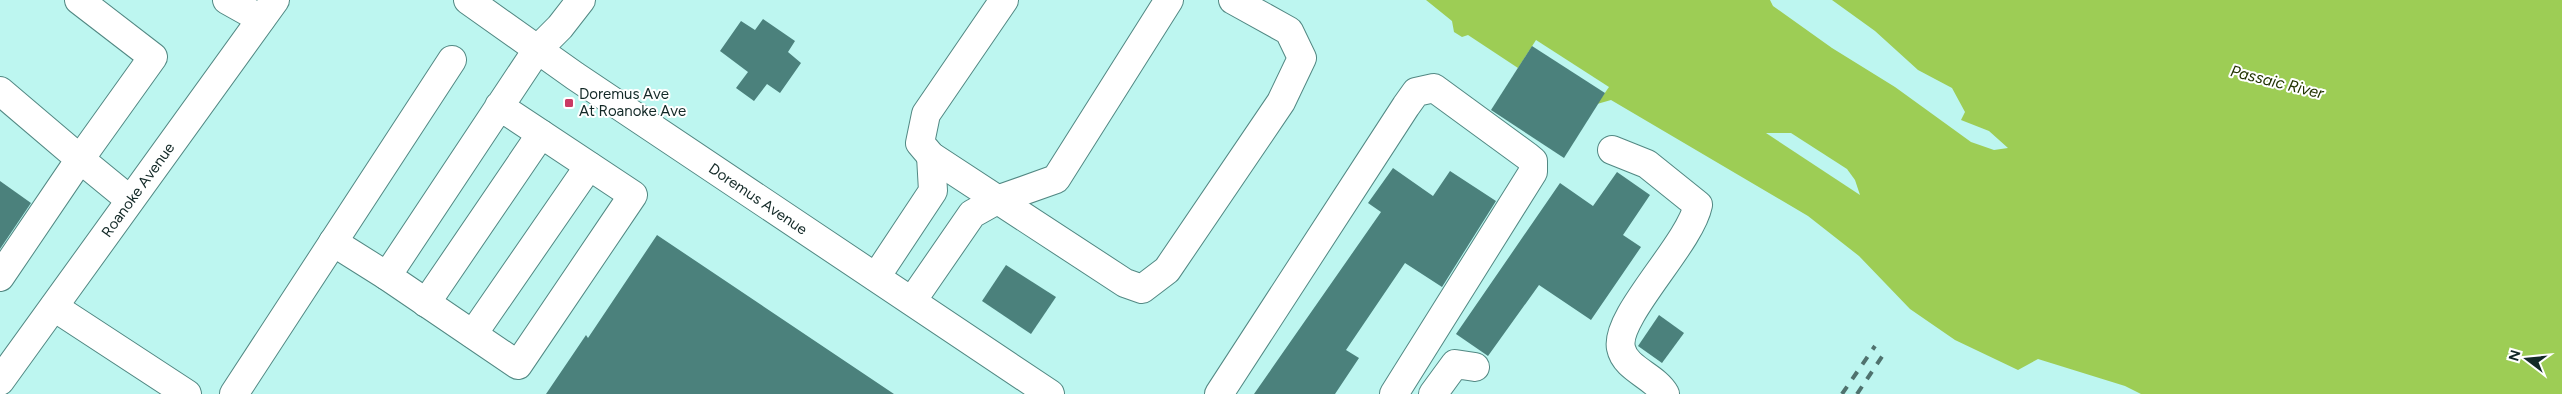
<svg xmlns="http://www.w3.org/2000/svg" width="2562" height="394" viewBox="0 0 2562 394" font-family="Figtree,sans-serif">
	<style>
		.water { fill: #9dcd55 }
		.pier { fill: #bdf6f0 }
		.building { fill: #4b817c }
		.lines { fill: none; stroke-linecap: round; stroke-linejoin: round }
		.minor-casing { stroke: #528883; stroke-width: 30 }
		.major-casing { stroke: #528883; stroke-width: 30 }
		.minor { stroke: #fff; stroke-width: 28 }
		.major { stroke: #fff; stroke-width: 28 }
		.rail { stroke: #4f726e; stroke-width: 4; stroke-dasharray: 9 9; stroke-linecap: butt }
		.poi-dot { fill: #ca3b64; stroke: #fff; stroke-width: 2 }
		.labels { text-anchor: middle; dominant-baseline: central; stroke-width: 4; stroke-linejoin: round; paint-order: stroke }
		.poi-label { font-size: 15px; fill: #132927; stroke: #fff; text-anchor: start }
		.street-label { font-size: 15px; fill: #132927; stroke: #fff }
		.water-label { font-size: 16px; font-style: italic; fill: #223402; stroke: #fff }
	</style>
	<rect width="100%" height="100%" fill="#bdf6f0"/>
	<polygon class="water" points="1426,0 2562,0 2562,394 2141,394 2125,386 2038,359 2018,370 1955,340 1910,309 1859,256 1808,216 1611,100 1597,104 1518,68 1468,35 1462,37 1454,32 1452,21"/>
	<g class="pier">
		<polygon points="1770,0 1832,0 1875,31 1918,70 1952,88 1965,112 1961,120 1989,131 2008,148 1994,150 1971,142 1895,87 1832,48 1773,6"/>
		<polygon points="1536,40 1609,87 1597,104 1518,68"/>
		<polygon points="1766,133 1791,133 1847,169 1855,180 1860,195"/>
	</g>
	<g class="building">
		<polygon points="763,19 795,41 788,52 801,63 780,93 767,84 754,101 736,88 748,72 720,51 741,21 755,30"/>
		<polygon points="1532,46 1605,93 1564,158 1491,110"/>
		<polygon points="1393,168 1433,196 1450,171 1496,201 1442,287 1405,263 1346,350 1359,358 1335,394 1254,394 1381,212 1368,203"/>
		<polygon points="1617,172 1650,195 1623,235 1641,247 1591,320 1539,285 1488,356 1456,334 1560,183 1593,206"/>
		<polygon points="0,181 31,203 0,249"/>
		<polygon points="657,235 894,394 546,394 586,335 588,338"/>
		<polygon points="1006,265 1056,297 1031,334 982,301"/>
		<polygon points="1659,315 1684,333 1662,363 1638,346"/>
	</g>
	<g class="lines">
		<g class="minor-casing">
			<g id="minor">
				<polyline points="79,0 153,57 80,159 130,200"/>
				<polyline points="227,0 261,19"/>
				<polyline points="1004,0 926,114 920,143 931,156 1125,283 1142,289 1167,270 1281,102 1302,58 1289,31 1233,0"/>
				<polyline points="0,91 80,159 0,277"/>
				<polyline points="499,106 633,195 518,365 387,276 537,50 560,27 581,0"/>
				<path d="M1612 150 1647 164 1698 205C1690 244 1614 317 1621 348 1625 369 1655 376 1665 394"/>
				<polyline points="333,242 387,276"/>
				<polyline points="876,277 933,191 931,156"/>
				<polyline points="912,301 972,214 997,200 1056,179 1169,0"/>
				<polyline points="426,303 541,134"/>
				<polyline points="54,307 187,394"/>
				<polyline points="473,334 589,166"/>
				<polyline points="0,381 275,0"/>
				<polyline points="234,394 452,60"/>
				<polyline points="1219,394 1406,106 1416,92 1434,88 1527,156 1533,161 1533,172 1394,394"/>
				<polyline points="1433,394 1455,364 1475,367"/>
			</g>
		</g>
		<g class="major-casing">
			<polyline id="major" points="468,0 575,76 1050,394"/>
		</g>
		<use href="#minor" class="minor"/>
		<use href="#major" class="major"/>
		<g class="rail">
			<polyline points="1842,394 1875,346"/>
			<polyline points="1857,394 1885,352"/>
		</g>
	</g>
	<rect class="poi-dot" x="564" y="98" width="10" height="10" rx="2.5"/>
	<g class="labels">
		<g class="poi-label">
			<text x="579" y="94">Doremus Ave<tspan x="579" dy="17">At Roanoke Ave</tspan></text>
		</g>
		<g class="street-label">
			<text transform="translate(138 190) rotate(-54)">Roanoke Avenue</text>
			<text transform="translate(758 199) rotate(34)">Doremus Avenue</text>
		</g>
		<g class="water-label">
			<text transform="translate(2277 82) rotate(14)">Passaic River</text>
		</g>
	</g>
	<g transform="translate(2527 359) rotate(286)" stroke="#ffffff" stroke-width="4" paint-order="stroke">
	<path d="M0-4L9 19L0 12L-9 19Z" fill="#132927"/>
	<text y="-8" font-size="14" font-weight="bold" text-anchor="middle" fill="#132927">N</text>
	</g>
</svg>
